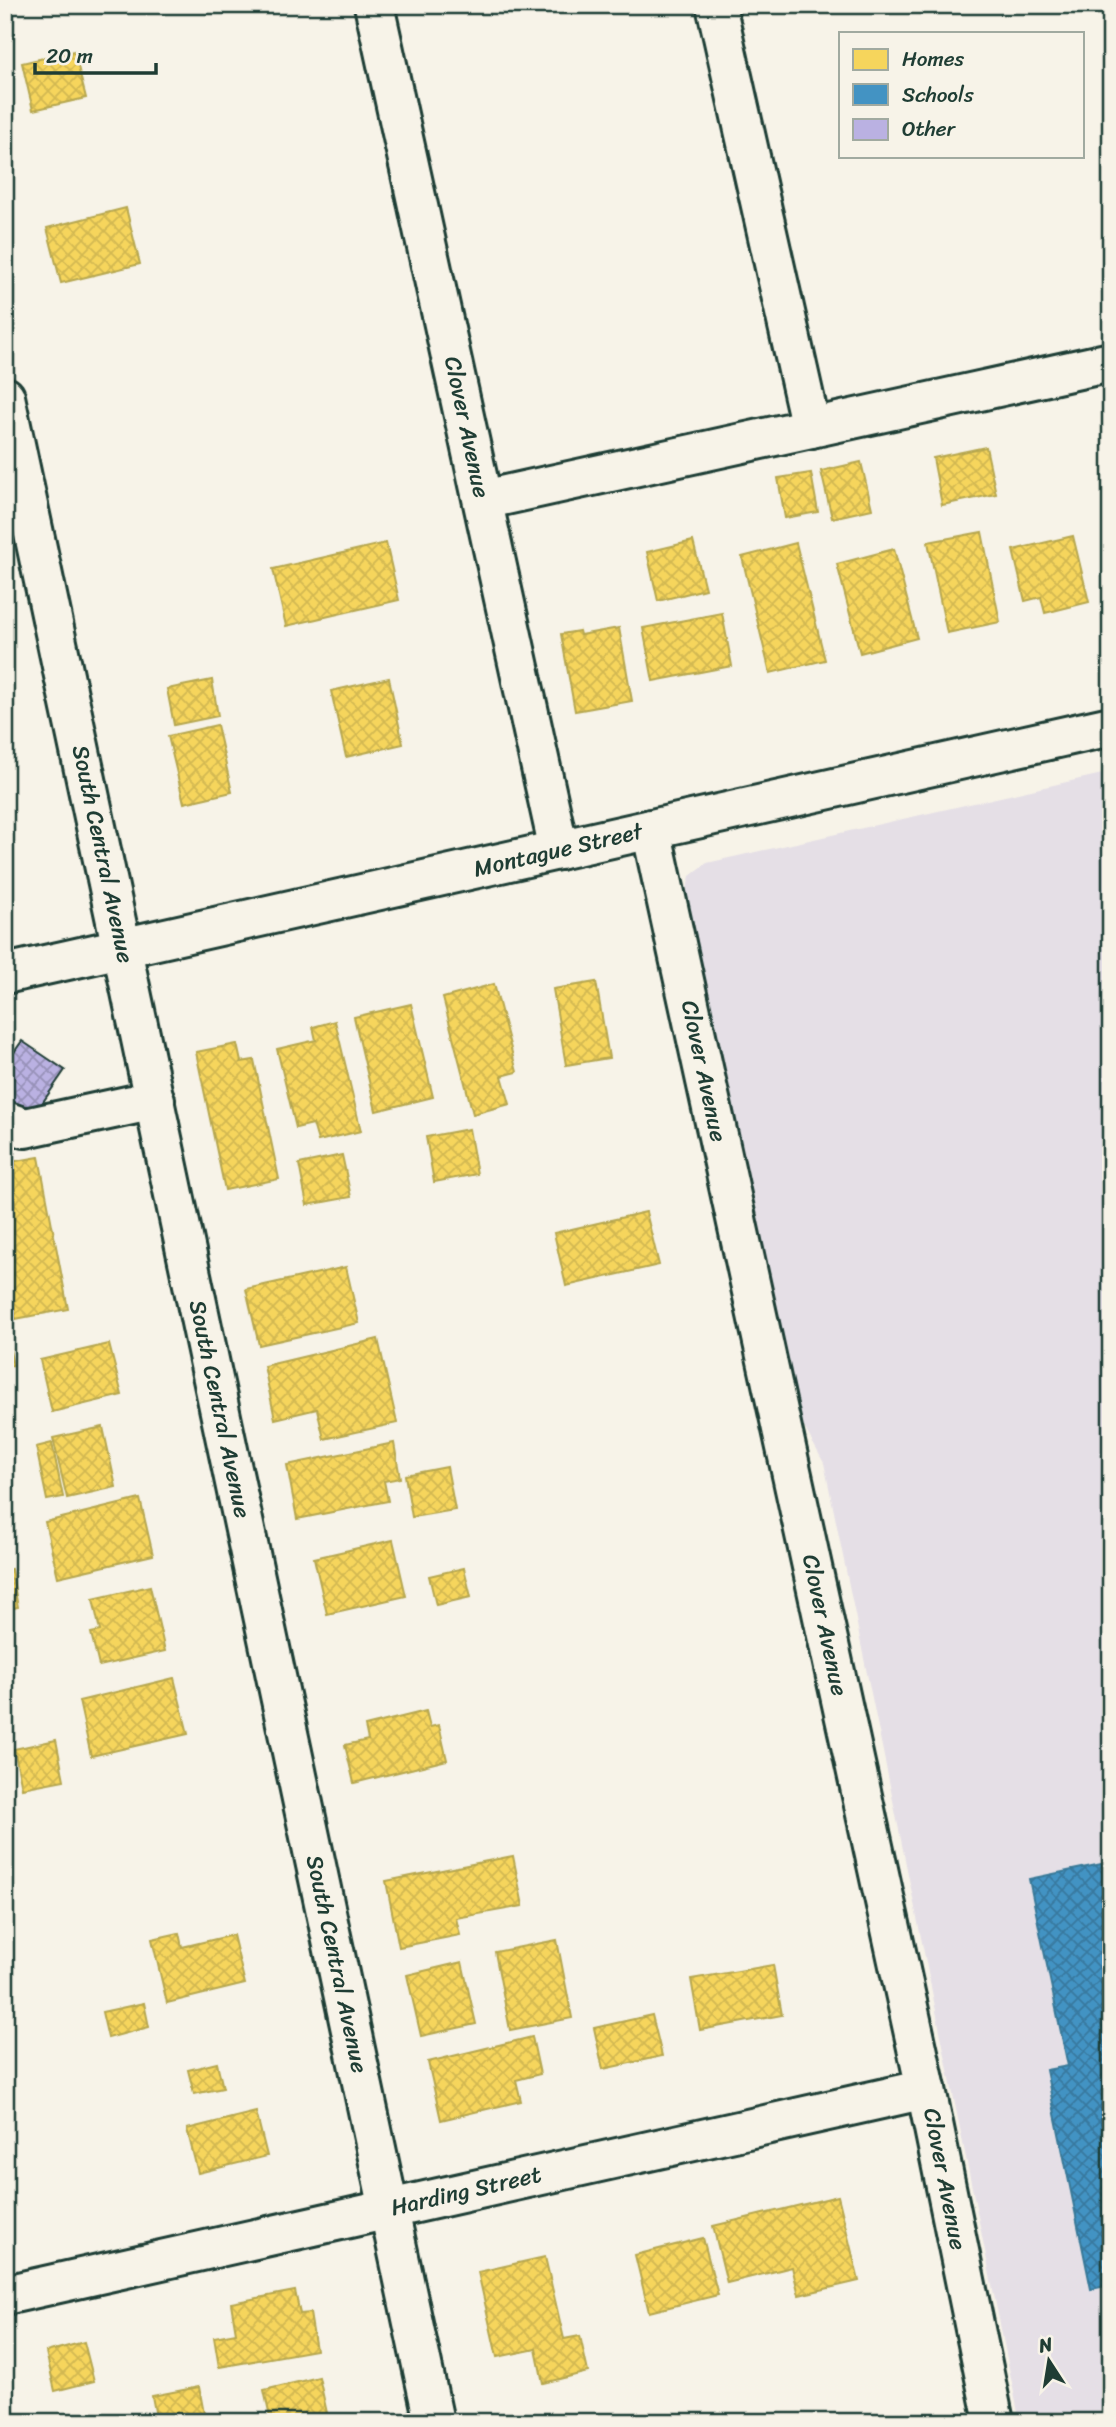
<svg xmlns="http://www.w3.org/2000/svg" width="1116" height="2427" viewBox="0 0 1116 2427" font-family="Sriracha,sans-serif">
	<style>
		.built { fill: #e5dfe6 }
		.homes { fill: url(#homes-cross-hatch); stroke: #b6a750; stroke-width: 2 }
		.schools { fill: url(#schools-cross-hatch); stroke: #387998; stroke-width: 2 }
		.building { fill: url(#building-cross-hatch); stroke: #1f3d34; stroke-width: 2 }
		.lines { fill: none; stroke-linecap: round; stroke-linejoin: round }
		.minor-casing { stroke: #1f3d34; stroke-width: 44 }
		.major-casing { stroke: #1f3d34; stroke-width: 44 }
		.minor { stroke: #f7f3e8; stroke-width: 38 }
		.major { stroke: #f7f3e8; stroke-width: 38 }
		.labels { text-anchor: middle; dominant-baseline: central; stroke-width: 7; stroke-linejoin: round; paint-order: stroke }
		.street-label { font-size: 23px; fill: #1f3d34; stroke: #f7f3e8 }
	</style>
	<defs>
		<pattern id="homes-cross-hatch" width="8" height="8" patternUnits="userSpaceOnUse" patternTransform="scale(1.75)"><rect width="8" height="8" fill="#f6d55c"/><path d="M0 0l8 8M0 8l8-8" fill="none" stroke="#d2b851"/></pattern>
		<pattern id="schools-cross-hatch" width="8" height="8" patternUnits="userSpaceOnUse" patternTransform="scale(1.75)"><rect width="8" height="8" fill="#4393c3"/><path d="M0 0l8 8M0 8l8-8" fill="none" stroke="#37799f"/></pattern>
		<pattern id="building-cross-hatch" width="8" height="8" patternUnits="userSpaceOnUse" patternTransform="scale(1.75)"><rect width="8" height="8" fill="#bab1e2"/><path d="M0 0l8 8M0 8l8-8" fill="none" stroke="#9791b8"/></pattern>
	</defs>
	<rect width="100%" height="100%" fill="#f7f3e8"/>
	<filter id="ink" filterUnits="userSpaceOnUse"><feTurbulence type="fractalNoise" baseFrequency=".0143" numOctaves="2"/><feDisplacementMap in="SourceGraphic" scale="14" xChannelSelector="R" yChannelSelector="G"/><feConvolveMatrix kernelMatrix="1 2 1 2 8 2 1 2 1" color-interpolation-filters="sRGB"/></filter>
	<g filter="url(#ink)">
		<polygon class="built" points="1111,772 1111,2422 1020,2422 824,1463 798,1416 685,897 690,876 707,863"/>
		<g class="homes">
			<polygon points="74,51 86,98 33,110 22,63"/>
			<polygon points="126,208 140,264 61,283 47,228"/>
			<polygon points="986,447 996,494 942,505 933,458"/>
			<polygon points="861,462 872,509 832,518 821,471"/>
			<polygon points="811,473 818,512 785,518 778,478"/>
			<polygon points="982,532 1000,622 947,633 928,542"/>
			<polygon points="1073,536 1089,602 1045,613 1041,597 1025,601 1013,550"/>
			<polygon points="693,541 705,589 658,601 647,552"/>
			<polygon points="386,543 399,600 286,626 273,569"/>
			<polygon points="796,543 825,660 770,673 742,557"/>
			<polygon points="894,549 917,638 860,653 837,564"/>
			<polygon points="722,613 732,666 653,681 643,628"/>
			<polygon points="619,628 632,701 575,711 561,634 579,631 580,635"/>
			<polygon points="389,678 403,744 346,757 331,691"/>
			<polygon points="212,680 218,716 174,725 167,689"/>
			<polygon points="217,725 232,792 184,803 168,736"/>
			<polygon points="596,982 609,1058 566,1065 553,989"/>
			<polygon points="494,984 517,1072 502,1076 510,1104 473,1114 443,998"/>
			<polygon points="411,1004 433,1097 376,1111 354,1017"/>
			<polygon points="335,1021 361,1131 318,1141 313,1124 296,1128 277,1049 316,1040 313,1027"/>
			<polygon points="237,1044 241,1062 254,1060 279,1179 225,1190 196,1052"/>
			<polygon points="469,1129 477,1174 434,1182 426,1137"/>
			<polygon points="342,1155 351,1197 307,1205 299,1164"/>
			<polygon points="39,1157 68,1309 5,1321 5,1163"/>
			<polygon points="646,1212 659,1265 566,1286 554,1233"/>
			<polygon points="346,1267 359,1323 259,1345 246,1289"/>
			<polygon points="378,1339 397,1423 324,1439 317,1409 275,1419 264,1366"/>
			<polygon points="8,1341 13,1365 5,1368 5,1342"/>
			<polygon points="109,1344 122,1395 52,1412 40,1360"/>
			<polygon points="103,1427 116,1487 67,1498 53,1438"/>
			<polygon points="52,1443 63,1497 47,1500 36,1447"/>
			<polygon points="394,1443 400,1478 384,1481 388,1501 297,1519 287,1465"/>
			<polygon points="447,1467 455,1510 412,1517 405,1475"/>
			<polygon points="140,1499 153,1555 58,1577 45,1522"/>
			<polygon points="393,1540 406,1596 327,1614 314,1558"/>
			<polygon points="464,1568 471,1597 436,1605 429,1576"/>
			<polygon points="11,1569 18,1607 5,1610 5,1570"/>
			<polygon points="150,1586 165,1651 99,1666 91,1633 100,1631 93,1599"/>
			<polygon points="174,1678 188,1734 91,1756 79,1701"/>
			<polygon points="426,1711 430,1727 439,1725 447,1760 354,1783 345,1745 368,1740 365,1726"/>
			<polygon points="56,1740 64,1780 22,1788 14,1749"/>
			<polygon points="513,1856 523,1906 456,1918 460,1935 399,1947 386,1881"/>
			<polygon points="179,1933 182,1947 233,1935 245,1984 167,2003 152,1939"/>
			<polygon points="557,1940 572,2018 510,2030 495,1952"/>
			<polygon points="462,1962 476,2024 421,2036 407,1975"/>
			<polygon points="773,1965 782,2015 700,2030 691,1979"/>
			<polygon points="144,2003 149,2027 108,2038 102,2012"/>
			<polygon points="652,2015 662,2056 603,2069 594,2028"/>
			<polygon points="532,2037 540,2074 516,2080 521,2101 441,2120 428,2062"/>
			<polygon points="217,2063 223,2088 194,2094 188,2070"/>
			<polygon points="256,2112 267,2156 198,2173 187,2129"/>
			<polygon points="838,2196 859,2281 799,2295 792,2267 727,2283 713,2226"/>
			<polygon points="703,2238 718,2295 649,2312 635,2255"/>
			<polygon points="545,2257 564,2339 580,2336 588,2372 543,2383 536,2349 497,2357 478,2272"/>
			<polygon points="295,2291 300,2314 310,2313 316,2350 219,2367 214,2337 236,2333 231,2303"/>
			<polygon points="84,2342 94,2381 55,2391 46,2352"/>
			<polygon points="319,2377 329,2422 271,2422 264,2390"/>
			<polygon points="199,2387 205,2419 157,2422 152,2396"/>
		</g>
		<polygon class="schools" points="1111,1862 1111,2285 1091,2289 1046,2070 1068,2066 1029,1879"/>
		<polygon class="building" points="22,1041 65,1070 29,1122 5,1105 5,1065"/>
		<g class="lines">
			<g class="minor-casing">
				<g id="minor">
					<polyline points="374,5 559,850"/>
					<polyline points="716,5 811,428"/>
					<polyline points="483,500 1111,362"/>
					<polyline points="651,829 926,2089 994,2422"/>
					<polyline points="5,974 1111,726"/>
					<polyline points="5,1121 25,1128 155,1100"/>
					<polyline points="5,2295 926,2089"/>
				</g>
			</g>
			<g class="major-casing">
				<polyline id="major" points="5,397 434,2422"/>
			</g>
			<use href="#minor" class="minor"/>
			<use href="#major" class="major"/>
		</g>
	</g>
	<g class="labels">
		<g class="street-label">
			<text transform="translate(467 427) rotate(78)">Clover Avenue</text>
			<text transform="translate(558 850) rotate(-13)">Montague Street</text>
			<text transform="translate(103 854) rotate(78)">South Central Avenue</text>
			<text transform="translate(704 1071) rotate(78)">Clover Avenue</text>
			<text transform="translate(220 1409) rotate(78)">South Central Avenue</text>
			<text transform="translate(825 1625) rotate(78)">Clover Avenue</text>
			<text transform="translate(337 1964) rotate(78)">South Central Avenue</text>
			<text transform="translate(945 2179) rotate(79)">Clover Avenue</text>
			<text transform="translate(466 2191) rotate(-13)">Harding Street</text>
		</g>
	</g>
	<rect width="1116" height="2427" fill="none" stroke="#f7f3e8" stroke-width="28"/>
	<rect x="14" y="14" width="1088" height="2399" fill="none" stroke="#1f3d34" stroke-width="2.5" filter="url(#ink)"/>
	<rect x="839" y="32" width="245" height="126" fill="#f7f3e8" stroke="#a1aaa0" stroke-width="2"/>
	<rect x="853" y="49" width="35" height="21" fill="#f6d55c" stroke="#a1aaa0" stroke-width="2"/>
	<text x="902" y="66" font-size="21" fill="#1f3d34">Homes</text>
	<rect x="853" y="84" width="35" height="21" fill="#4393c3" stroke="#a1aaa0" stroke-width="2"/>
	<text x="902" y="102" font-size="21" fill="#1f3d34">Schools</text>
	<rect x="853" y="119" width="35" height="21" fill="#bab1e2" stroke="#a1aaa0" stroke-width="2"/>
	<text x="902" y="136" font-size="21" fill="#1f3d34">Other</text>
	<g transform="translate(1049 2361) rotate(348)" stroke="#f7f3e8" stroke-width="5" paint-order="stroke">
	<path d="M0-5L12 26L0 18L-12 26Z" fill="#1f3d34"/>
	<text y="-10" font-size="19" font-weight="bold" text-anchor="middle" fill="#1f3d34">N</text>
	</g>
	<path d="M35 63v10h121v-10" fill="none" stroke="#1f3d34" stroke-width="3.5"/>
	<text x="46" y="63" font-size="21" fill="#1f3d34" stroke="#f7f3e8" stroke-width="5" paint-order="stroke">20 m</text>
</svg>
